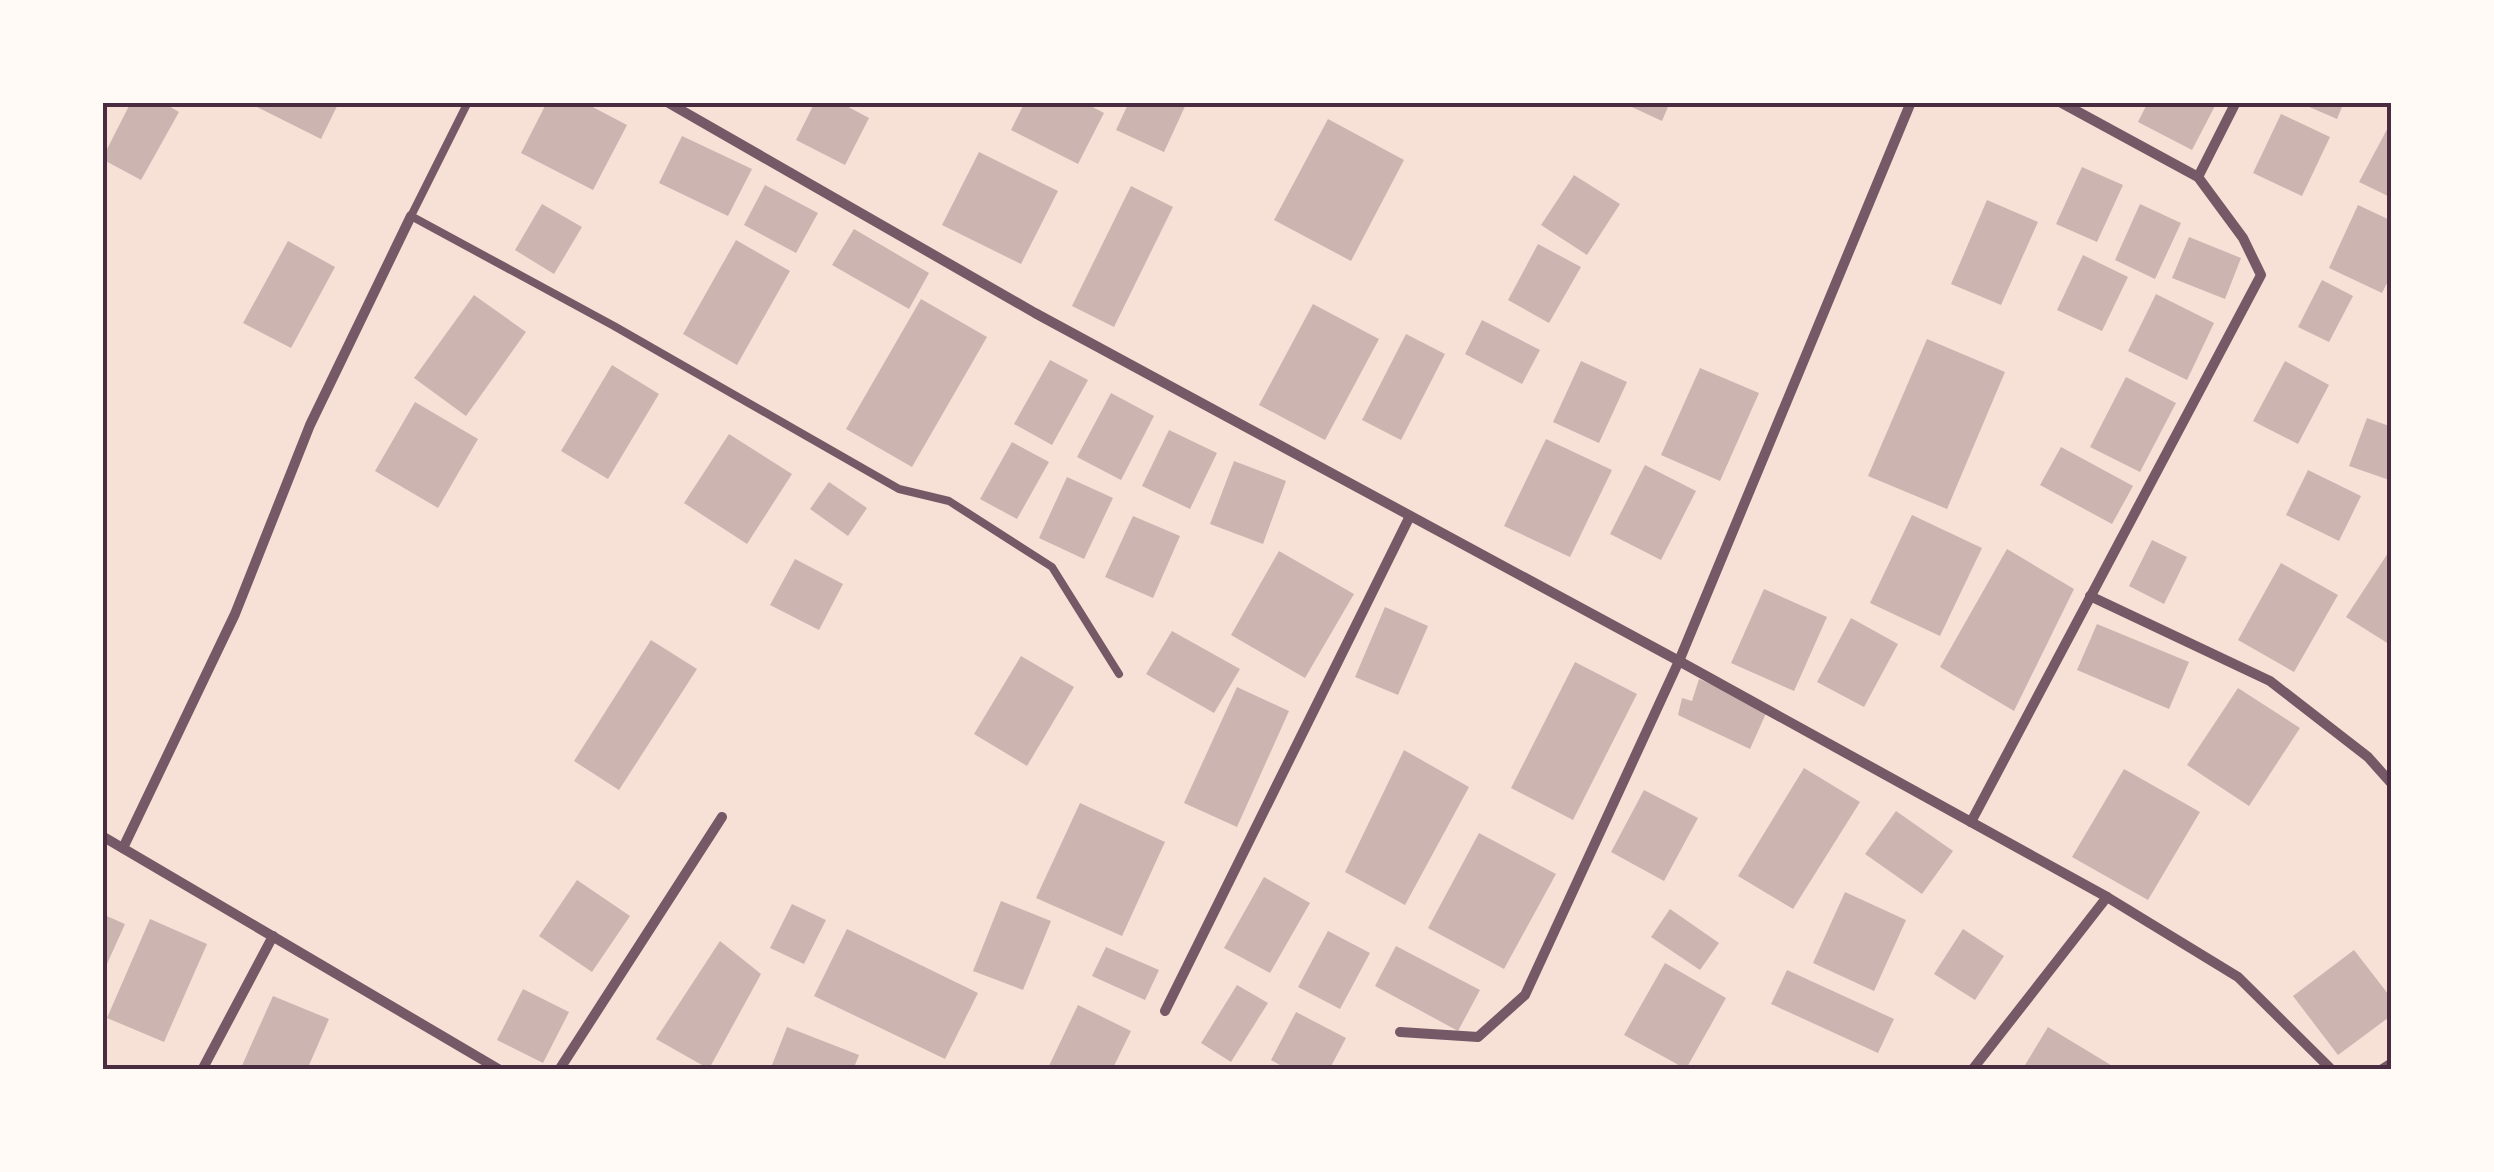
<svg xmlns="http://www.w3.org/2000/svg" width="2494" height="1172" viewBox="0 0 2494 1172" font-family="'Titillium Web',sans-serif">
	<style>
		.building { fill: #ccb4b1 }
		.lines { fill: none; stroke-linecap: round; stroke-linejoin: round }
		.service { stroke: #755966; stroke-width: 8 }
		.minor { stroke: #755966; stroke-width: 10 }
		.neatline { fill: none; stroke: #4a2c40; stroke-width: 4 }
	</style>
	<rect width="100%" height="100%" fill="#f7e1d7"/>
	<g class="building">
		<polygon points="131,102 162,102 179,112 141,180 102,159"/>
		<polygon points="247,102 339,102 321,139"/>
		<polygon points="547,102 583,102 627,125 593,190 521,153"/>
		<polygon points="815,102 839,102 869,118 845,165 796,140"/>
		<polygon points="1025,102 1083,102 1104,113 1078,164 1011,130"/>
		<polygon points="1129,102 1187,102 1164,152 1116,130"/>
		<polygon points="1621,102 1670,102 1662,121"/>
		<polygon points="2148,102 2217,102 2192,150 2138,122"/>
		<polygon points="2298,102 2344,102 2337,119"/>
		<polygon points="2281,114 2330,137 2302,196 2253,173"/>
		<polygon points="1328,119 1404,160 1351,261 1274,220"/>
		<polygon points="2392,120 2392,198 2359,182"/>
		<polygon points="682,136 752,169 728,216 659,183"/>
		<polygon points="979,152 1058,191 1021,264 942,225"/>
		<polygon points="2082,167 2123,185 2097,242 2056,224"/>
		<polygon points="1574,175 1620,204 1587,255 1541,225"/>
		<polygon points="765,185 818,213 796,253 744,225"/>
		<polygon points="1131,186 1173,207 1114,327 1072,306"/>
		<polygon points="1987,200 2038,222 2001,305 1951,284"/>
		<polygon points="542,204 582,227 554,274 515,250"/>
		<polygon points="2140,204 2181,223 2155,279 2115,260"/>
		<polygon points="2358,205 2392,221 2392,273 2382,293 2329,268"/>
		<polygon points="854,229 929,273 909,309 832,265"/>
		<polygon points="2189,237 2241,258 2225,299 2172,278"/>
		<polygon points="736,240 790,271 737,365 683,334"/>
		<polygon points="288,241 335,267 291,348 243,323"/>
		<polygon points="1538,244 1581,267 1549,323 1508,300"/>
		<polygon points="2083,255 2128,277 2102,331 2057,310"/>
		<polygon points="2322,280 2353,296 2329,342 2298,327"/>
		<polygon points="2156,294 2214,323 2187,380 2128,351"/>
		<polygon points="474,295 526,332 466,416 414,378"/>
		<polygon points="921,299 987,337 912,467 846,429"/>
		<polygon points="1313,304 1379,339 1325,440 1259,405"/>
		<polygon points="1482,320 1540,350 1522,384 1465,354"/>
		<polygon points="1406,334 1445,354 1401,440 1362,420"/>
		<polygon points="1927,339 2005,372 1947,509 1868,476"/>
		<polygon points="1050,360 1088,380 1052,445 1014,424"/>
		<polygon points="1581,361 1627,382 1599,443 1553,422"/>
		<polygon points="2285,361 2329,385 2298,444 2253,421"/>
		<polygon points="612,365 659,394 608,479 561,451"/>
		<polygon points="1700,368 1759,393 1720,481 1661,455"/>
		<polygon points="2126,377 2176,403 2140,472 2090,447"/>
		<polygon points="1111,393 1154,416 1121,480 1077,457"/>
		<polygon points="415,402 478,439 438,508 375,471"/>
		<polygon points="2367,418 2392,427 2392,481 2349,466"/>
		<polygon points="1169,430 1217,453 1190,509 1142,486"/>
		<polygon points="729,434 792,474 747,544 684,503"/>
		<polygon points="1546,439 1612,470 1570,557 1504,526"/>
		<polygon points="1012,442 1049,462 1017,519 980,499"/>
		<polygon points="2061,447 2133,486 2112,524 2040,485"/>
		<polygon points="1234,461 1286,481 1263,544 1210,524"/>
		<polygon points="1645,465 1696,491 1661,560 1610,534"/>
		<polygon points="2308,470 2361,496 2339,541 2286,515"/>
		<polygon points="1067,477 1113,498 1084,559 1039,538"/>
		<polygon points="829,482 867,508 848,536 810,509"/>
		<polygon points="1912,515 1982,548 1940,636 1870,603"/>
		<polygon points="1133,516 1180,536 1153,598 1105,577"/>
		<polygon points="2152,540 2187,557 2164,604 2129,586"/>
		<polygon points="2392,547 2392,646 2346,617"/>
		<polygon points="2007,549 2074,589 2014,711 1940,667"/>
		<polygon points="1279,551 1354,594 1305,678 1231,635"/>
		<polygon points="795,559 843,584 819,630 770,605"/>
		<polygon points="2281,563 2338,595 2294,672 2238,640"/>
		<polygon points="1764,589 1827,617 1794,691 1731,663"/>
		<polygon points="1385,607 1428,626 1398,695 1355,677"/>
		<polygon points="1851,618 1898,644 1864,707 1817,682"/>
		<polygon points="2097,624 2189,662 2169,709 2077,670"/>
		<polygon points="1172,631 1240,669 1214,713 1146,674"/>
		<polygon points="651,640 697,669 619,790 574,761"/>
		<polygon points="1021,656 1074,687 1027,766 974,734"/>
		<polygon points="1575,662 1637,694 1573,820 1511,788"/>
		<polygon points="1699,679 1768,709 1750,749 1678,715 1682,698 1692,701"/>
		<polygon points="1237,687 1289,711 1237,827 1184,803"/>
		<polygon points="2238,688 2300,728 2249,806 2187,765"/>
		<polygon points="1404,750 1469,787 1405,905 1345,872"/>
		<polygon points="1804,768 1860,802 1793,909 1738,876"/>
		<polygon points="2124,769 2200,812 2148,900 2072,857"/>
		<polygon points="1644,790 1698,818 1664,881 1611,852"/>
		<polygon points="1080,803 1165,842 1122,936 1036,898"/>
		<polygon points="1896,811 1953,851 1922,894 1865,854"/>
		<polygon points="1479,833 1556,874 1504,969 1428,928"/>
		<polygon points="1264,877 1310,903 1270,973 1224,948"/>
		<polygon points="577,880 630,916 592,972 539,936"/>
		<polygon points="1845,892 1906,920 1874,991 1813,963"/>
		<polygon points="1001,901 1051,921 1023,990 973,971"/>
		<polygon points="792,904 826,920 804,964 770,948"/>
		<polygon points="1670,909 1719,943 1700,970 1651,937"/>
		<polygon points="102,914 125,924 102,975"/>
		<polygon points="150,919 207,944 164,1042 107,1018"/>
		<polygon points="847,929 978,993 945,1059 814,996"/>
		<polygon points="1963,929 2004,956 1975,1000 1934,974"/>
		<polygon points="1328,931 1370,953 1340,1009 1298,987"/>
		<polygon points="720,941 761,974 709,1069 656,1039"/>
		<polygon points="1396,946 1480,990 1458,1031 1375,986"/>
		<polygon points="1106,947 1159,970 1145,1000 1092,976"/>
		<polygon points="2354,950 2392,999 2392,1015 2338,1055 2293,996"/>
		<polygon points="1665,963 1726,998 1686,1069 1624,1035"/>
		<polygon points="1787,970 1894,1019 1878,1053 1771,1004"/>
		<polygon points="1237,985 1268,1003 1231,1062 1201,1043"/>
		<polygon points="523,989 569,1012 543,1063 497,1040"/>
		<polygon points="273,996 329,1019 307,1070 240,1070"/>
		<polygon points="1078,1005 1131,1031 1112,1070 1047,1070"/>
		<polygon points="1296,1012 1346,1038 1329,1070 1289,1070 1271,1060"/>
		<polygon points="787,1027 859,1055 853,1070 770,1070"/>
		<polygon points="2048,1027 2119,1070 2022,1070"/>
	</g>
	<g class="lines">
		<polyline class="service" points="468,102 411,216 614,326 899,489 949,501 1052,567 1119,674"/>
		<g class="minor">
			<polyline points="667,102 1035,313 1679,661 2107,897 2238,977 2332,1070"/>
			<polyline points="2198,177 2236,102"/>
			<polyline points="2090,596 2270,681 2368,757 2392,784"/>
			<polyline points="1971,822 2261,275 2243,238 2198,177 2060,102"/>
			<polyline points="102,836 500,1070"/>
			<polyline points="123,848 235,614 310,425 411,216"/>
			<polyline points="1165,1011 1410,516"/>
			<polyline points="1400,1032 1478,1037 1525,995 1679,661 1911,102"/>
			<polyline points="202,1070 273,936"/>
			<polyline points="559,1070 722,817"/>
			<polyline points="1972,1070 2107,897"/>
			<polyline points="2381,1070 2392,1063"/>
		</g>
	</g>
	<rect width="2494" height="1172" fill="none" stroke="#fffaf5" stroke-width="210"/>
	<rect x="105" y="105" width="2284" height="962" class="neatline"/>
</svg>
